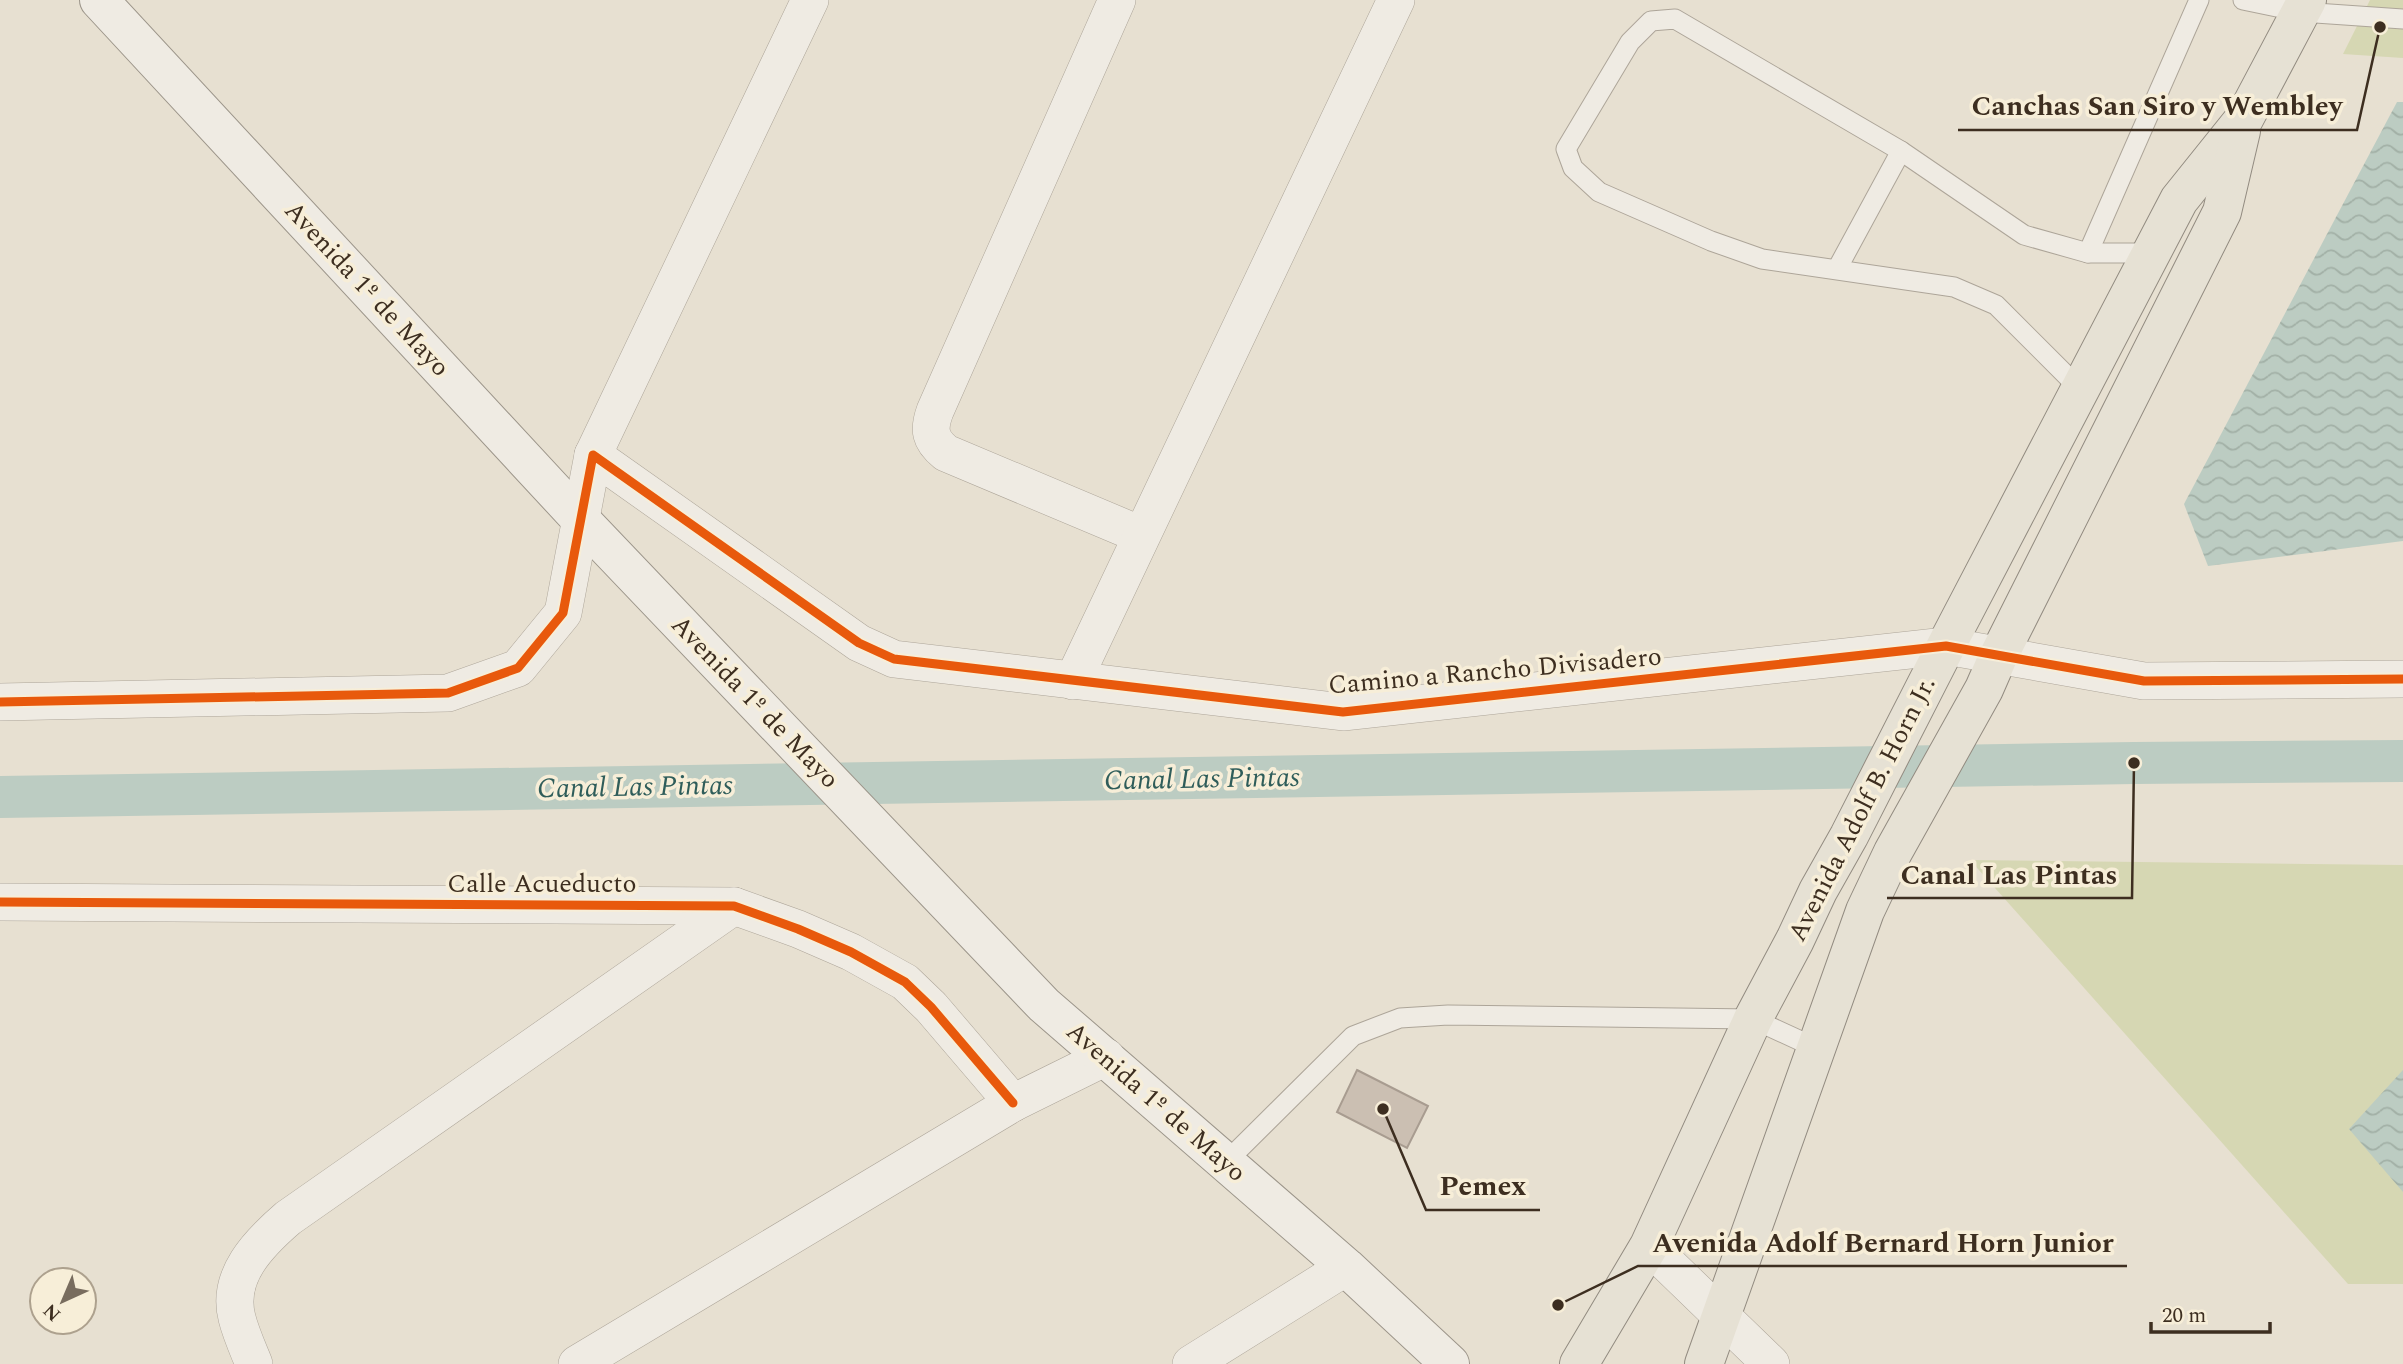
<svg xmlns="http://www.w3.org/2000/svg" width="2403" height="1364" viewBox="0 0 2403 1364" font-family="Spectral,serif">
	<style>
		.green { fill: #d6d7b3 }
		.water { fill: url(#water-waves) }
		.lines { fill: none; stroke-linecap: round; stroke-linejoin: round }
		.canal { stroke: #bcccc2; stroke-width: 42 }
		.building { fill: #cbbfb2; stroke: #a89c90; stroke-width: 2 }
		.lane-casing { stroke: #ada599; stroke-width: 21 }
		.street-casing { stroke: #ada599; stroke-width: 38 }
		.secondary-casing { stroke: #9c958a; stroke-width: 40 }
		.primary-casing { stroke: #928b80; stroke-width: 40 }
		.lane { stroke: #efebe3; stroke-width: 19 }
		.street { stroke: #efebe3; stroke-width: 37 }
		.secondary { stroke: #efebe3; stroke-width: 38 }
		.primary { stroke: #e6e1d4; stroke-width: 38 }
		.cycleway-casing { stroke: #f7eed8; stroke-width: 13 }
		.cycleway { stroke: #e8590c; stroke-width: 9 }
		.labels { text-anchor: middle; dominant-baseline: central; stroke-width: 7; stroke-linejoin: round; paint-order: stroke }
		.street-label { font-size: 26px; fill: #3d2e20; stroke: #f7eed8 }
		.water-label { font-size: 28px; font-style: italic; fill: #2f5d5a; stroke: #f7eed8 }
		.leader { fill: none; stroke: #3d2e20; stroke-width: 2.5 }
		.callout-dot { fill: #3d2e20; stroke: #f7eed8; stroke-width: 2.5 }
		.callout-label { font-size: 28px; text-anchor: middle; font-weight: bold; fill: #3d2e20; stroke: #f7eed8; stroke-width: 7; stroke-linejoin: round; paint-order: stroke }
	</style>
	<defs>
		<pattern id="water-waves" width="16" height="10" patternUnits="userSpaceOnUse" patternTransform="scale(1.75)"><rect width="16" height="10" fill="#bcccc2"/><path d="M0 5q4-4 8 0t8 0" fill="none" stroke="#a2b0a6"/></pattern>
	</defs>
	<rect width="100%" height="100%" fill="#e7e0d1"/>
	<g class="green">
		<polygon points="2370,0 2403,0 2403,58 2343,54"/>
		<polygon points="1970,860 2403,865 2403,1284 2348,1284"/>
	</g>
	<g class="water">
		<polygon points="2397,102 2403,102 2403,541 2208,566 2184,504"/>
		<polygon points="2403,1070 2403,1192 2349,1129"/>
	</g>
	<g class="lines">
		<polyline class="canal" points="0,797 2134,763 2403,761"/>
	</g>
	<polygon class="building" points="1357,1070 1428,1106 1407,1148 1337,1112"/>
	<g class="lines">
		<g class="lane-casing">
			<g id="lane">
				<polyline points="2243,0 2301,12 2403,19"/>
				<polyline points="2088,253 2199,0"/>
				<polyline points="1837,269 1901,151"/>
				<polyline points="2080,389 1996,305 1954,287 1762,259 1711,241 1599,192 1573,168 1566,149 1630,42 1651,21 1675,19 1901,151 2024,235 2088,253 2152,253"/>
				<polyline points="1225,1163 1353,1036 1400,1018 1448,1015 1753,1019 1816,1048"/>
			</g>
		</g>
		<g class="street-casing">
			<g id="street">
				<path d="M1117 0 935 411C928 430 930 440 946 453L1141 535"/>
				<polyline points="593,455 810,0"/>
				<polyline points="1073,681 1396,0"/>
				<polyline points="0,702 448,693 518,668 563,613 593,455 859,643 894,659 1343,712 1946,646 2144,681 2403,679"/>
				<polyline points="0,902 734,906 798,929 851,952 905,982 931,1007 1013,1103"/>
				<polyline points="1649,1246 1771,1364"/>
				<path d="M254 1364C248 1349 241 1334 237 1318 226 1276 259 1243 288 1218L734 906"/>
				<polyline points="577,1364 1013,1103 1106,1057"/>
				<polyline points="1191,1364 1346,1267"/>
			</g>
		</g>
		<g class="secondary-casing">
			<polyline id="secondary" points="99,0 581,520 1044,1005 1346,1267 1450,1364"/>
		</g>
		<g class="primary-casing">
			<g id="primary">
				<polyline points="1579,1364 1649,1246 1753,1019 1795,940 1818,891 1849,836 1946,646 2179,200 2244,119 2307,0"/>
				<polyline points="1704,1364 1865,911 1893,852 1984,689 1998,657 2222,212 2241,131"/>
			</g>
		</g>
		<use href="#lane" class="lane"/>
		<use href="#street" class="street"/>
		<use href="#secondary" class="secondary"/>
		<use href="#primary" class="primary"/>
		<g class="cycleway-casing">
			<g id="cycleway">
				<polyline points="0,702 448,693 518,668 563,613 593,455 859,643 894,659 1343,712 1946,646 2144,681 2403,679"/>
				<polyline points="0,902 734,906 798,929 851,952 905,982 931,1007 1013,1103"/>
			</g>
		</g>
		<use href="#cycleway" class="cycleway"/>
	</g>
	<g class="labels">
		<g class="street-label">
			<text transform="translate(367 289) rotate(47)">Avenida 1º de Mayo</text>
			<text transform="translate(1495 671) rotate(-5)">Camino a Rancho Divisadero</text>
			<text transform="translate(755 702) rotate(46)">Avenida 1º de Mayo</text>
			<text transform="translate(1862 809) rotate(-63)">Avenida Adolf B. Horn Jr.</text>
			<text x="542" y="884">Calle Acueducto</text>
			<text transform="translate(1156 1102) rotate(41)">Avenida 1º de Mayo</text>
		</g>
		<g class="water-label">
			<text transform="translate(1202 779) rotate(-1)">Canal Las Pintas</text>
			<text transform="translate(635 787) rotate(-1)">Canal Las Pintas</text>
		</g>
	</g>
	<path class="leader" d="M2380 27L2357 130H1958M2134 763L2132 898H1887M1383 1109L1426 1210H1540M1558 1305L1638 1266H2127"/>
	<g class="callout-dot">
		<circle cx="2380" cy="27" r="7"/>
		<circle cx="2134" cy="763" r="7"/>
		<circle cx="1383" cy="1109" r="7"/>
		<circle cx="1558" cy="1305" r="7"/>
	</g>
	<g class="callout-label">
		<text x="2157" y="115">Canchas San Siro y Wembley</text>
		<text x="2009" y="884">Canal Las Pintas</text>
		<text x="1483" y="1195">Pemex</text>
		<text x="1883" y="1252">Avenida Adolf Bernard Horn Junior</text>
	</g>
	<g transform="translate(63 1301) rotate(224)"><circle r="33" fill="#f7eed8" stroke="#ada18e" stroke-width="2"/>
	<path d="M0-5L12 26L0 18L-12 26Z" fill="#786c5e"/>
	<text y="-10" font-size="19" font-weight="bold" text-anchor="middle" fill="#3d2e20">N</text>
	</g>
	<path d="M2151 1322v10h119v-10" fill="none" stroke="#3d2e20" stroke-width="3.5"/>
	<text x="2162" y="1322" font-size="21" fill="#3d2e20" stroke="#f7eed8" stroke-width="5" paint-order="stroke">20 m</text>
</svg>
